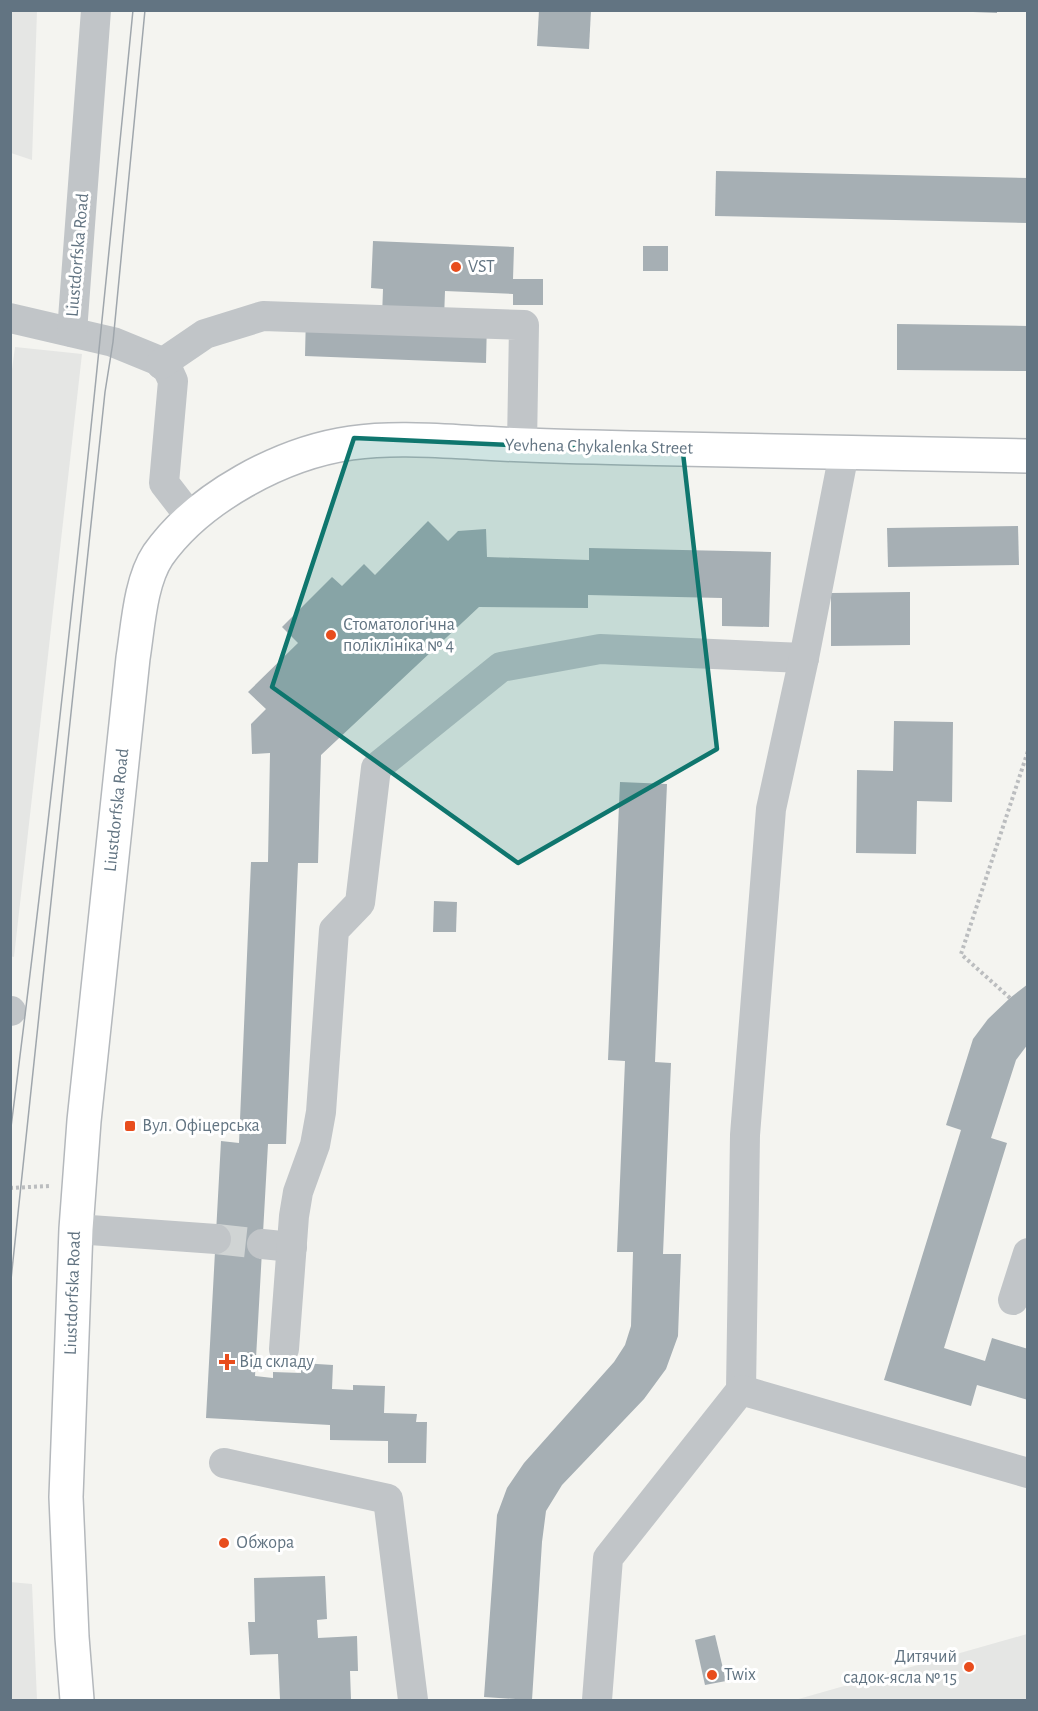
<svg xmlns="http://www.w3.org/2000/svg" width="1038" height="1711" viewBox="0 0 1038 1711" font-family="'Alegreya Sans',sans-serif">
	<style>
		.built { fill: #e5e6e4 }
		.building { fill: #a6afb4 }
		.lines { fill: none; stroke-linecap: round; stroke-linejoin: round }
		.minor-tunnel { stroke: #d0d4d4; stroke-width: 30; stroke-dasharray: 30 15; stroke-linecap: butt }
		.major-casing { stroke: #b4b8bc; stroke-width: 36 }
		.path { stroke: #bbbdbf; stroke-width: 4; stroke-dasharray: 3 3; stroke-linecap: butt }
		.minor { stroke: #c1c5c8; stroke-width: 30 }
		.major { stroke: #fff; stroke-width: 33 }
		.tram { stroke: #9fa6ac; stroke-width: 1.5 }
		.marked { fill: #0f766e; fill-opacity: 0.2; stroke: #0f766e; stroke-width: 4.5; stroke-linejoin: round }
		.poi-dot { fill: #e84d1d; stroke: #fff; stroke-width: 2 }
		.labels { text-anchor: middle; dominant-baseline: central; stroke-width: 6; stroke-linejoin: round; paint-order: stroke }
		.street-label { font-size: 18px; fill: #627482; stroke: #fff }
		.poi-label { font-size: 18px; fill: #627482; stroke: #fff; text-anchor: start }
	</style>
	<rect width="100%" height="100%" fill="#f4f4f0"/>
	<g class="built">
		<polygon points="11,10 37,11 32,160 11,153"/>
		<polygon points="15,347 82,354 14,957 10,956 10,384"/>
		<polygon points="10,1582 32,1584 37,1700 11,1700"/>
		<polygon points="1027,1634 1027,1700 795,1700"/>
	</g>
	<g class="building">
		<polygon points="539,10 591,10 589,49 537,46"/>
		<polygon points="973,10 997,10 997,13 973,12"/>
		<polygon points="716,171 1028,178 1028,223 715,216"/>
		<polygon points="373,241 514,247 513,279 543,279 543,305 513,305 513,294 445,291 444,319 487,321 486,363 305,356 306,314 382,317 383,289 371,288"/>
		<rect x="643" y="246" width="25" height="25"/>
		<polygon points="897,324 1028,326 1028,371 897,370"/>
		<polygon points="428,521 448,541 458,531 486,529 487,557 589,560 589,548 771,552 769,627 722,626 722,598 588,595 588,608 479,607 321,755 318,863 298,863 286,1144 268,1144 255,1376 273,1378 273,1372 301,1373 301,1363 333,1365 332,1389 353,1390 353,1385 385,1386 384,1413 417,1414 416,1422 427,1422 426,1463 388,1463 388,1441 330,1440 330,1425 206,1418 221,1141 239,1143 251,862 268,862 270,753 252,754 251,724 266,709 248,692 298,643 282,627 332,577 342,586 364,564 375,575"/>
		<polygon points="1018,526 1019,565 888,567 887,528"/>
		<polygon points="910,592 910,645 831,646 831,593"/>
		<polygon points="894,721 953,722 952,802 917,801 916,854 856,853 857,770 893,771"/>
		<polygon points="620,782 667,784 655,1062 671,1063 663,1254 681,1254 678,1336 666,1369 644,1399 562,1485 546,1511 542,1542 532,1700 484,1697 497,1515 507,1488 524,1463 614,1362 625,1345 631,1326 633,1252 617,1252 625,1061 608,1060"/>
		<polygon points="434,901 457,902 456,932 433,932"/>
		<polygon points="1028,984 1028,1044 1016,1060 991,1138 1007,1143 944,1348 985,1361 992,1338 1028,1349 1028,1400 977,1385 971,1406 884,1380 961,1130 946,1125 973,1039 988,1019 1010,998"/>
		<polygon points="325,1576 327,1619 317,1620 318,1638 357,1636 358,1671 350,1671 351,1700 280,1700 278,1654 250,1655 248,1622 255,1622 254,1578"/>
		<polygon points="715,1635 726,1681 705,1685 695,1640"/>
	</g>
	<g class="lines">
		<polyline class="minor-tunnel" points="216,1239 262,1244"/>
		<g class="major-casing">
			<path id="major" d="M77 1700 72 1637 66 1497 76 1229 84 1121 133 658C138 627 140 582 158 555 199 497 282 453 351 443 395 437 439 441 483 443 532 446 582 447 631 448 763 450 895 454 1028 456"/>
		</g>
		<g class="path">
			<polyline points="1010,998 961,954 1028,751"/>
			<polyline points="10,1188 49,1186"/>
		</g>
		<g class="minor">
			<polyline points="10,318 113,342 157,360 168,370 173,381 164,483 191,518"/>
			<polyline points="72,332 96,10"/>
			<polyline points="161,364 205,334 263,316 524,325 522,445"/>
			<polyline points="10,1011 11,1011"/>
			<polyline points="76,1229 216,1239"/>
			<polyline points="262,1244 292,1247"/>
			<polyline points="1013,1300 1028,1253"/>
			<polyline points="284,1349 294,1216 298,1192 315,1145 321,1112 334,930 360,903 376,768 501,667 600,649 804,658"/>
			<polyline points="741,1390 745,1135 771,809 804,658 844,453"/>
			<polyline points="224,1463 388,1499 413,1700"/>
			<polyline points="597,1700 608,1558 741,1390 1028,1473"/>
		</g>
		<use href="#major" class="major"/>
		<g class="tram">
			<path d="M10 1135C58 761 96 386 133 10"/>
			<polyline points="10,1289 105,392 113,342 145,10"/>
		</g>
	</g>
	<path class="marked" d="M354 438 683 453 717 749 518 863 272 687Z"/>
	<g class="poi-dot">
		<circle cx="456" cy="267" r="6"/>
		<circle cx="331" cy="635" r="6"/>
		<rect x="124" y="1120" width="12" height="12" rx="3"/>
		<path d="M224 1353h6v6h6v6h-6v6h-6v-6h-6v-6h6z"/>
		<circle cx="224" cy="1543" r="6"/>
		<circle cx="969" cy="1667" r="6"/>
		<circle cx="712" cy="1675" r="6"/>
	</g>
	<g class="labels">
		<g class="street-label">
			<text transform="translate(78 255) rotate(-85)">Liustdorfska Road</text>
			<text transform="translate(599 447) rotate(1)">Yevhena Chykalenka Street</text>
			<text transform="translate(117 810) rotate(-84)">Liustdorfska Road</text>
			<text transform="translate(73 1293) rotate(-88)">Liustdorfska Road</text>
		</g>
		<g class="poi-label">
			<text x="468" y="267">VST</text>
			<text x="343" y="625">Стоматологічна<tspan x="343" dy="21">поліклініка № 4</tspan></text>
			<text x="142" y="1126">Вул. Офіцерська</text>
			<text x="239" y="1362">Від складу</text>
			<text x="236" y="1543">Обжора</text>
			<text x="957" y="1657" text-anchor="end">Дитячий<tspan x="957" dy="21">садок-ясла № 15</tspan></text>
			<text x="724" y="1675">Twix</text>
		</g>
	</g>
	<rect width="1038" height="1711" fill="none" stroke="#627482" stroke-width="24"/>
</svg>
